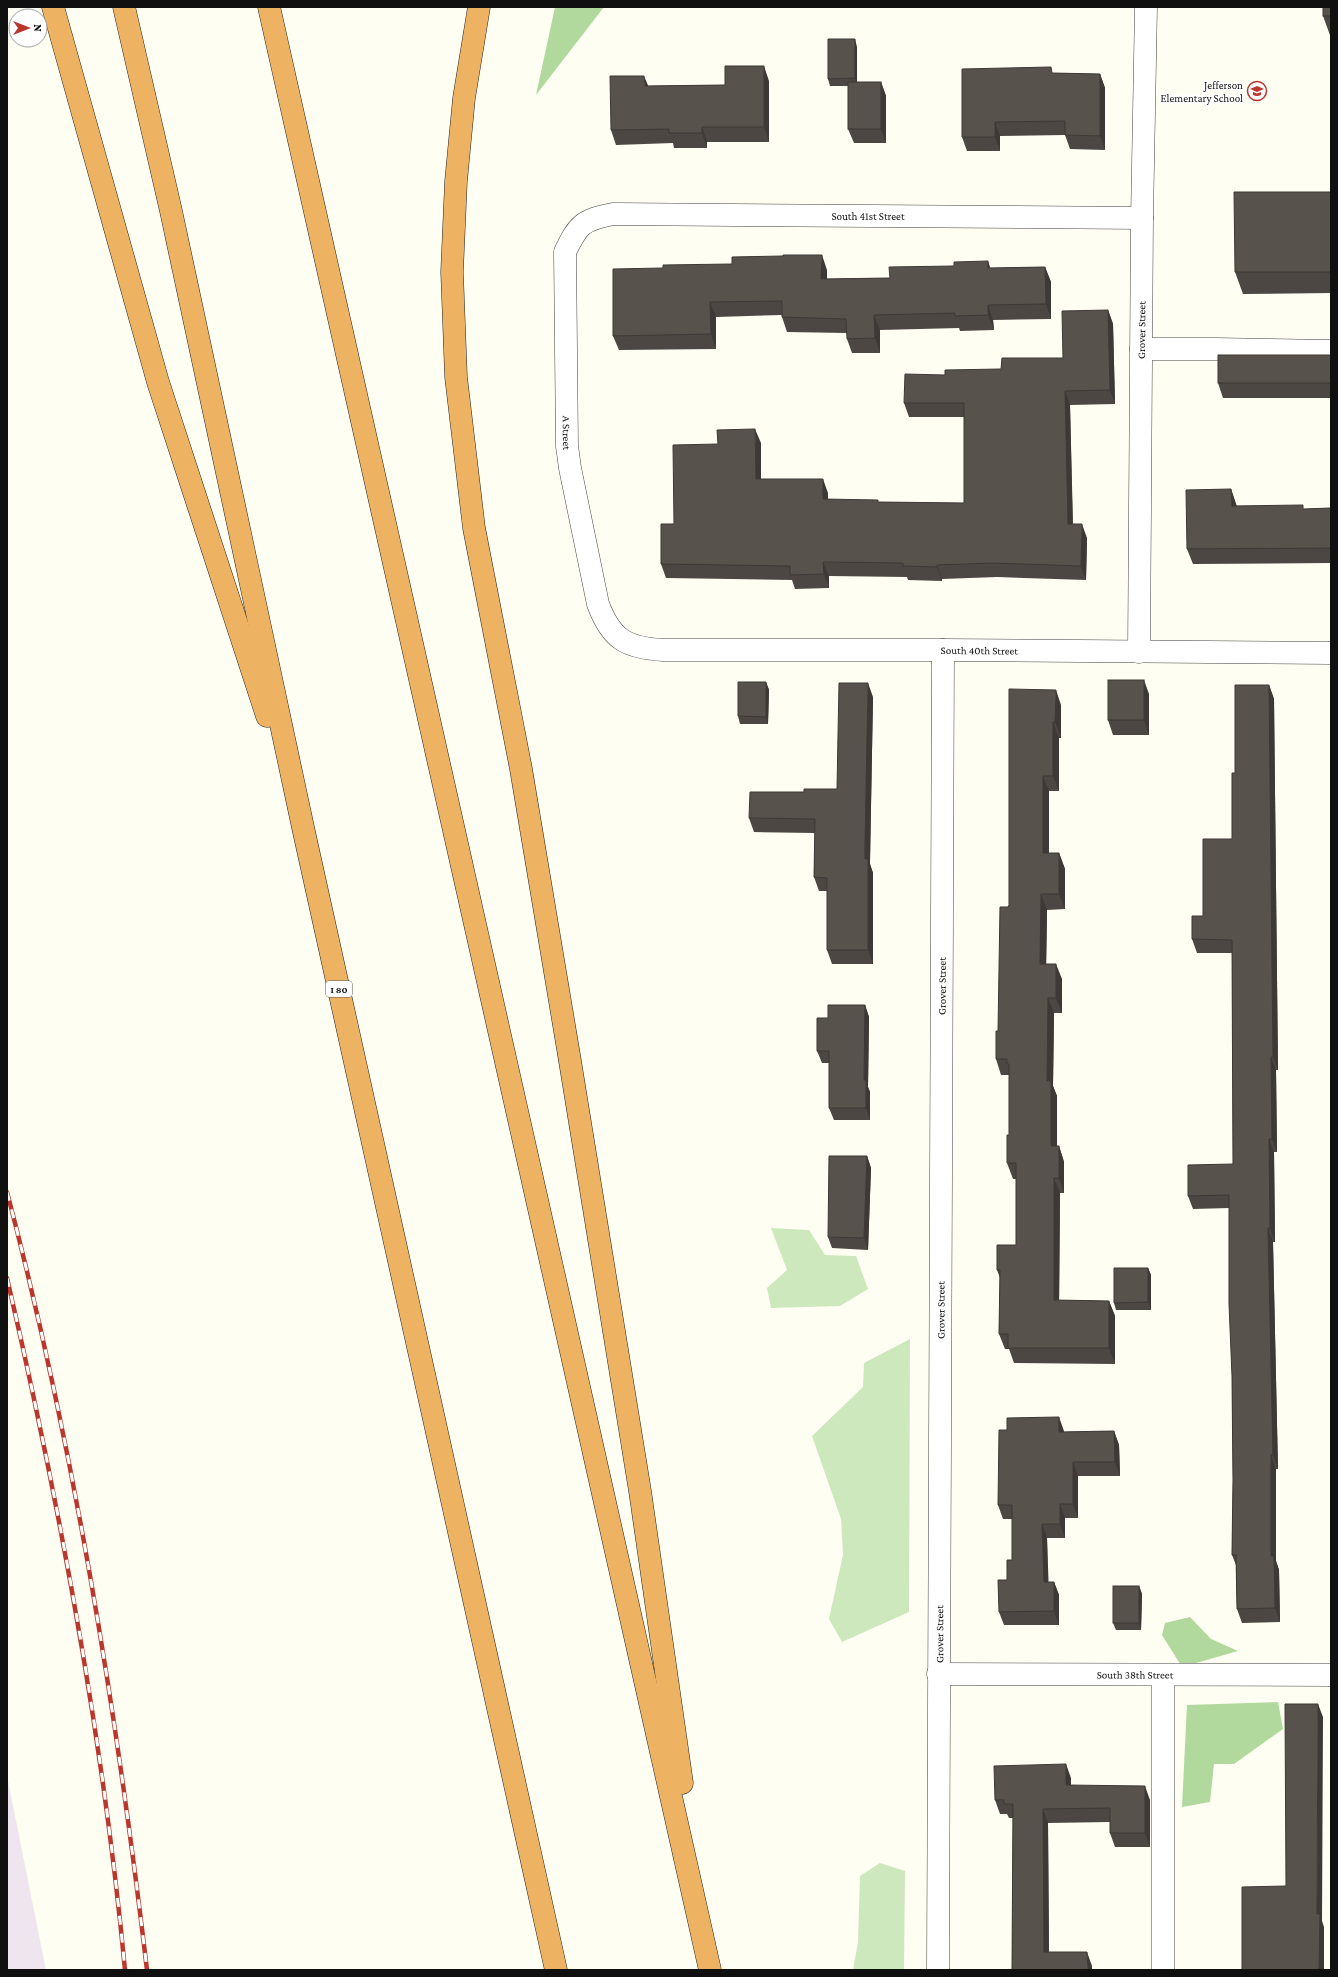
<svg xmlns="http://www.w3.org/2000/svg" width="1338" height="1977" viewBox="0 0 1338 1977" font-family="'Crimson Pro',serif">
	<style>
		.industrial { fill: #eee5ee }
		.green { fill: #cee8bd }
		.forest { fill: #b1d89d }
		.lines { fill: none; stroke-linecap: round; stroke-linejoin: round }
		.minor-casing { stroke: #434343; stroke-width: 23 }
		.highway-casing { stroke: #212121; stroke-width: 23 }
		.minor { stroke: #fff; stroke-width: 22 }
		.highway { stroke: #eeb362; stroke-width: 22 }
		.rail-casing { stroke: #bb372d; stroke-width: 4.5 }
		.rail { stroke: #fff; stroke-width: 3; stroke-dasharray: 9; stroke-linecap: butt }
		.wall { fill: #4c4742 }
		.shaded-wall { fill: #3e3936 }
		.building { fill: #58524d; stroke: #3e3936 }
		.labels { text-anchor: middle; dominant-baseline: central; stroke-width: 4; stroke-linejoin: round; paint-order: stroke }
		.shield { fill: #fff; stroke: #585858; stroke-width: 1 }
		.shield-label { font-size: 10px; font-weight: bold; fill: #101010 }
		.poi-label { font-size: 11px; fill: #101010; stroke: #fff; text-anchor: end }
		.street-label { font-size: 11px; fill: #101010; stroke: #fff }
	</style>
	<rect width="100%" height="100%" fill="#fefef3"/>
	<polygon class="industrial" points="7,1776 46,1970 7,1970"/>
	<g class="green">
		<polygon points="771,1228 809,1230 825,1255 856,1256 868,1289 840,1306 771,1308 767,1288 787,1270"/>
		<polygon points="910,1339 909,1612 842,1642 829,1619 843,1555 841,1519 812,1436 863,1387 864,1363"/>
		<polygon points="880,1863 905,1871 904,1970 853,1970 858,1942 860,1876"/>
	</g>
	<g class="forest">
		<polygon points="555,7 604,7 536,95"/>
		<polygon points="1190,1617 1211,1639 1238,1651 1182,1667 1162,1635 1165,1623"/>
		<polygon points="1278,1702 1283,1729 1234,1764 1214,1764 1210,1802 1182,1807 1187,1705"/>
	</g>
	<g class="lines">
		<g class="minor-casing">
			<g id="minor">
				<path id="s1" d="M1142 218 613 214C582 220 578 225 565 252L567 446 570 468 598 604C611 639 626 648 663 650H943L1331 653"/>
				<polyline points="1141,349 1216,349 1331,351"/>
				<path id="s2" d="M1139 652 1142 218 1146 7"/>
				<path id="s3" d="M938 1674 1331 1675"/>
				<polyline points="1163,1675 1163,1970"/>
				<path id="s4" d="M938 1970 943 650"/>
			</g>
		</g>
		<g class="highway-casing">
			<g id="highway">
				<polyline points="53,7 158,382 267,716"/>
				<polyline points="124,7 171,211 304,832 556,1970"/>
				<polyline points="269,7 710,1970"/>
				<polyline points="479,7 464,98 456,181 452,272 456,377 474,528 521,769 569,1055 640,1491 682,1783"/>
			</g>
		</g>
		<use href="#minor" class="minor"/>
		<use href="#highway" class="highway"/>
		<g class="rail-casing">
			<g id="rail">
				<path d="M7 1192C74 1447 116 1708 147 1970"/>
				<path d="M7 1278C60 1506 103 1737 125 1970"/>
			</g>
		</g>
		<use href="#rail" class="rail"/>
	</g>
	<g class="wall">
		<polygon points="1331,7 1331,38 1323,16"/>
		<polygon points="857,47 857,82 881,82 886,96 886,143 854,143 848,129 848,86 830,86 828,79"/>
		<polygon points="1054,73 1100,74 1105,88 1105,150 1070,149 1065,135 1000,136 1000,151 967,151 962,137"/>
		<polygon points="769,81 769,142 707,142 707,148 674,148 673,143 616,145 611,130 648,86 725,85"/>
		<polygon points="1331,192 1331,293 1243,294 1235,272"/>
		<polygon points="1045,267 1051,282 1051,319 993,320 994,330 960,331 959,328 880,330 880,353 852,353 847,339 847,333 787,332 782,317 782,315 716,317 716,349 619,350 613,336 613,269 827,270 827,279 890,278 990,268"/>
		<polygon points="1108,310 1113,324 1115,404 1070,405 1073,524 1087,538 1086,580 997,577 942,579 942,581 908,580 907,577 829,576 829,588 795,589 792,580 666,578 661,564 674,524 718,444 761,443 761,479 828,493 828,499 879,502 964,503 964,417 909,417 904,403 945,375 1001,369 1063,358"/>
		<polygon points="1331,355 1331,398 1223,398 1218,383"/>
		<polygon points="1231,489 1236,504 1237,506 1304,509 1331,508 1331,563 1193,564 1187,549"/>
		<polygon points="766,682 769,690 768,724 740,724 738,716"/>
		<polygon points="1269,685 1274,699 1278,1070 1276,1070 1277,1152 1274,1152 1275,1242 1273,1242 1278,1469 1276,1469 1276,1561 1279,1570 1280,1622 1242,1623 1237,1609 1236,1565 1232,1555 1233,1480 1232,1376 1229,1208 1193,1209 1188,1196 1233,1164 1232,953 1197,953 1192,939 1203,916 1232,839 1235,773"/>
		<polygon points="1009,689 1061,705 1061,738 1059,738 1059,791 1049,791 1049,853 1059,853 1065,869 1065,909 1047,910 1046,964 1062,979 1062,1013 1054,1013 1053,1086 1057,1096 1057,1146 1059,1146 1064,1162 1064,1193 1060,1193 1059,1300 1109,1301 1115,1316 1115,1364 1014,1363 1009,1349 1005,1349 999,1334 1000,1278 997,1270 1016,1245 1016,1179 1013,1179 1007,1163 1009,1135 1009,1075 1001,1075 996,1059 1008,907 1009,905"/>
		<polygon points="1149,694 1149,735 1113,735 1108,720"/>
		<polygon points="873,697 870,861 870,864 873,873 873,964 832,964 827,950 827,891 819,891 814,877 815,833 754,832 749,818 837,789"/>
		<polygon points="865,1005 869,1017 868,1087 870,1092 870,1120 834,1120 829,1108 829,1063 822,1063 817,1051 828,1018"/>
		<polygon points="867,1156 871,1168 868,1250 832,1248 828,1237"/>
		<polygon points="1148,1268 1151,1275 1151,1310 1116,1310 1114,1303"/>
		<polygon points="1064,1431 1064,1432 1114,1431 1119,1445 1120,1476 1078,1476 1078,1518 1065,1518 1065,1538 1047,1538 1048,1582 1054,1582 1059,1595 1059,1625 1004,1625 999,1612 1012,1560 1012,1519 1003,1519 998,1505"/>
		<polygon points="1139,1586 1142,1594 1141,1630 1116,1630 1113,1623"/>
		<polygon points="1071,1778 1071,1785 1150,1800 1150,1847 1115,1847 1110,1833 1110,1822 1048,1823 1049,1952 1092,1966 1012,1970 1013,1818 1009,1818 1007,1814 1000,1814 995,1800"/>
	</g>
	<g class="shaded-wall">
		<polygon points="855,39 857,47 857,86 855,78"/>
		<polygon points="764,66 769,81 769,142 764,127"/>
		<polygon points="1100,74 1105,88 1105,150 1100,136"/>
		<polygon points="644,76 650,90 645,86"/>
		<polygon points="881,82 886,96 886,143 881,129"/>
		<polygon points="995,122 1000,136 1000,151 995,137"/>
		<polygon points="702,127 707,142 707,148 702,133"/>
		<polygon points="822,255 827,270 827,293 821,279"/>
		<polygon points="988,261 993,276 988,268"/>
		<polygon points="1045,267 1051,282 1051,319 1046,304"/>
		<polygon points="710,302 716,317 716,349 711,334"/>
		<polygon points="988,305 993,320 994,330 988,315"/>
		<polygon points="1108,310 1113,324 1115,404 1110,390"/>
		<polygon points="874,315 880,330 880,353 875,338"/>
		<polygon points="1065,391 1070,405 1073,538 1068,524"/>
		<polygon points="755,429 761,443 761,493 756,479"/>
		<polygon points="823,479 828,493 828,513 823,499"/>
		<polygon points="1231,489 1236,504 1237,521 1232,506"/>
		<polygon points="1082,524 1087,538 1086,580 1081,566"/>
		<polygon points="823,562 829,576 829,588 824,574"/>
		<polygon points="937,565 942,579 942,581 937,567"/>
		<polygon points="1144,680 1149,694 1149,735 1144,720"/>
		<polygon points="766,682 769,690 768,724 766,717"/>
		<polygon points="868,683 873,697 870,861 870,864 873,873 873,964 868,950 865,847"/>
		<polygon points="1269,685 1274,699 1278,1070 1273,1057"/>
		<polygon points="1056,690 1061,705 1061,738 1055,722"/>
		<polygon points="1053,722 1059,738 1059,791 1053,776"/>
		<polygon points="1043,776 1049,791 1049,869 1043,853"/>
		<polygon points="1059,853 1065,869 1065,909 1059,894"/>
		<polygon points="1041,894 1047,910 1046,979 1040,964"/>
		<polygon points="1056,964 1062,979 1062,1013 1056,998"/>
		<polygon points="1048,998 1054,1013 1053,1086 1057,1096 1057,1162 1051,1146 1047,1081"/>
		<polygon points="865,1005 869,1017 868,1087 870,1092 870,1120 866,1108 864,1080"/>
		<polygon points="1271,1057 1276,1070 1277,1152 1272,1139"/>
		<polygon points="1269,1139 1274,1152 1275,1242 1270,1228"/>
		<polygon points="1059,1146 1064,1162 1064,1193 1059,1178"/>
		<polygon points="867,1156 871,1168 868,1250 864,1238"/>
		<polygon points="1054,1178 1060,1193 1059,1316 1054,1300"/>
		<polygon points="1268,1228 1273,1242 1278,1469 1273,1455"/>
		<polygon points="1148,1268 1151,1275 1151,1310 1148,1302"/>
		<polygon points="1109,1301 1115,1316 1115,1364 1109,1348"/>
		<polygon points="1059,1417 1064,1431 1064,1446 1059,1432"/>
		<polygon points="1114,1431 1119,1445 1120,1476 1115,1462"/>
		<polygon points="1271,1455 1276,1469 1276,1561 1279,1570 1280,1622 1275,1608 1271,1556"/>
		<polygon points="1073,1462 1078,1476 1078,1518 1073,1504"/>
		<polygon points="1060,1504 1065,1518 1065,1538 1060,1524"/>
		<polygon points="1042,1524 1047,1538 1049,1596 1044,1582"/>
		<polygon points="1054,1582 1059,1595 1059,1625 1054,1611"/>
		<polygon points="1139,1586 1142,1594 1141,1630 1139,1623"/>
		<polygon points="1318,1704 1323,1717 1322,1921 1324,1927 1324,1970 1319,1970 1317,1914"/>
		<polygon points="1066,1764 1071,1778 1071,1799 1066,1785"/>
		<polygon points="1145,1786 1150,1800 1150,1847 1145,1833"/>
		<polygon points="1043,1809 1048,1823 1049,1966 1044,1952"/>
		<polygon points="1087,1952 1092,1966 1092,1970 1088,1970"/>
	</g>
	<g class="building">
		<rect x="1323" y="7" width="8" height="9"/>
		<polygon points="828,39 855,39 855,78 828,79"/>
		<polygon points="725,66 764,66 764,127 702,127 702,133 669,133 669,129 611,130 610,76 644,76 645,86 725,85"/>
		<polygon points="1051,67 1052,73 1100,74 1100,136 1065,135 1065,121 995,122 995,137 962,137 962,69"/>
		<rect x="848" y="82" width="33" height="47"/>
		<polygon points="1234,192 1331,192 1331,272 1235,272"/>
		<polygon points="783,255 822,255 821,279 890,278 889,267 954,266 954,262 988,261 988,268 1045,267 1046,304 988,305 988,315 955,316 955,313 874,315 875,338 847,339 846,319 782,317 782,301 710,302 711,334 613,336 613,269 663,268 663,265 732,264 732,257 783,256"/>
		<polygon points="1108,310 1110,390 1065,391 1068,524 1082,524 1081,566 992,563 937,565 937,567 903,566 903,563 823,562 824,574 790,575 790,566 661,564 661,524 674,524 673,445 718,444 717,430 755,429 756,479 823,479 823,499 878,500 878,502 964,503 964,403 904,403 905,374 945,375 945,370 1001,369 1002,358 1063,358 1062,311"/>
		<rect x="1218" y="355" width="113" height="28"/>
		<polygon points="1231,489 1232,506 1303,505 1303,509 1331,508 1331,548 1187,549 1186,490"/>
		<rect x="1108" y="680" width="36" height="40"/>
		<polygon points="738,682 766,682 766,717 738,716"/>
		<polygon points="839,683 868,683 865,847 865,859 868,859 868,950 827,950 827,878 814,877 815,819 749,818 750,792 804,792 804,789 837,789"/>
		<polygon points="1235,685 1269,685 1273,1057 1271,1057 1272,1139 1269,1139 1270,1228 1268,1228 1273,1455 1271,1455 1271,1556 1274,1556 1275,1608 1237,1609 1236,1555 1232,1555 1233,1480 1232,1376 1229,1304 1229,1195 1188,1196 1188,1165 1233,1164 1232,940 1192,939 1192,916 1203,916 1203,839 1232,839 1232,773 1235,773"/>
		<polygon points="1009,689 1056,690 1055,722 1053,722 1053,776 1043,776 1043,853 1059,853 1059,894 1041,894 1040,964 1056,964 1056,998 1048,998 1047,1081 1051,1081 1051,1146 1059,1146 1059,1178 1054,1178 1054,1300 1109,1301 1109,1348 1008,1348 1008,1334 999,1334 1000,1270 997,1270 997,1245 1016,1245 1016,1163 1007,1163 1007,1135 1009,1135 1009,1064 1007,1064 1007,1059 996,1059 996,1031 998,1031 1000,907 1008,907 1009,905"/>
		<polygon points="828,1005 865,1005 864,1080 866,1080 866,1108 829,1108 829,1051 817,1051 817,1018 828,1018"/>
		<polygon points="829,1156 867,1156 864,1238 828,1237"/>
		<polygon points="1114,1268 1148,1268 1148,1302 1114,1303"/>
		<polygon points="1059,1417 1059,1432 1114,1431 1115,1462 1073,1462 1073,1504 1060,1504 1060,1524 1042,1524 1044,1582 1054,1582 1054,1611 999,1612 998,1580 1007,1580 1007,1560 1012,1560 1012,1505 998,1505 999,1430 1007,1430 1007,1418"/>
		<rect x="1113" y="1586" width="26" height="37"/>
		<polygon points="1285,1704 1318,1704 1317,1914 1320,1914 1319,1970 1242,1970 1242,1887 1286,1886"/>
		<polygon points="1066,1764 1066,1785 1145,1786 1145,1833 1110,1833 1110,1808 1043,1809 1044,1952 1087,1952 1088,1970 1012,1970 1013,1804 1004,1804 1004,1800 995,1800 994,1766"/>
	</g>
	<defs>
		<g id="school-ring" transform="scale(1)"><circle r="9.5" fill="#fff" stroke="#bb372d" stroke-width="1.5"/><path d="M0-5L7-2L0 1L-7-2ZM-4 1L0 2.5L4 1V4Q0 6-4 4Z" fill="#bb372d"/></g>
	</defs>
	<g fill-rule="evenodd">
		<use href="#school-ring" x="1257" y="91"/>
	</g>
	<g class="labels">
		<rect class="shield" x="326" y="981" width="26" height="16" rx="3"/>
		<g class="shield-label">
			<text x="339" y="989">I 80</text>
		</g>
		<g class="poi-label">
			<text x="1243" y="85">Jefferson<tspan x="1243" dy="13">Elementary School</tspan></text>
		</g>
		<g class="street-label">
			<text x="868" y="216">South 41st Street</text>
			<text stroke="none"><textPath href="#s2" startOffset="322">Grover Street</textPath></text>
			<text stroke="none"><textPath href="#s1" startOffset="775">A Street</textPath></text>
			<text stroke="none"><textPath href="#s1" startOffset="1352">South 40th Street</textPath></text>
			<text stroke="none"><textPath href="#s4" startOffset="984">Grover Street</textPath></text>
			<text stroke="none"><textPath href="#s4" startOffset="660">Grover Street</textPath></text>
			<text stroke="none"><textPath href="#s4" startOffset="336">Grover Street</textPath></text>
			<text stroke="none"><textPath href="#s3" startOffset="197">South 38th Street</textPath></text>
		</g>
	</g>
	<rect width="1338" height="1977" fill="none" stroke="#101010" stroke-width="16"/>
	<g transform="translate(28 28) rotate(90)"><circle r="19" fill="#ffffff" stroke="#9f9f9f"/>
	<path d="M0-3L7 15L0 10L-7 15Z" fill="#bb372d"/>
	<text y="-6" font-size="11" font-weight="bold" text-anchor="middle" fill="#101010">N</text>
	</g>
</svg>
